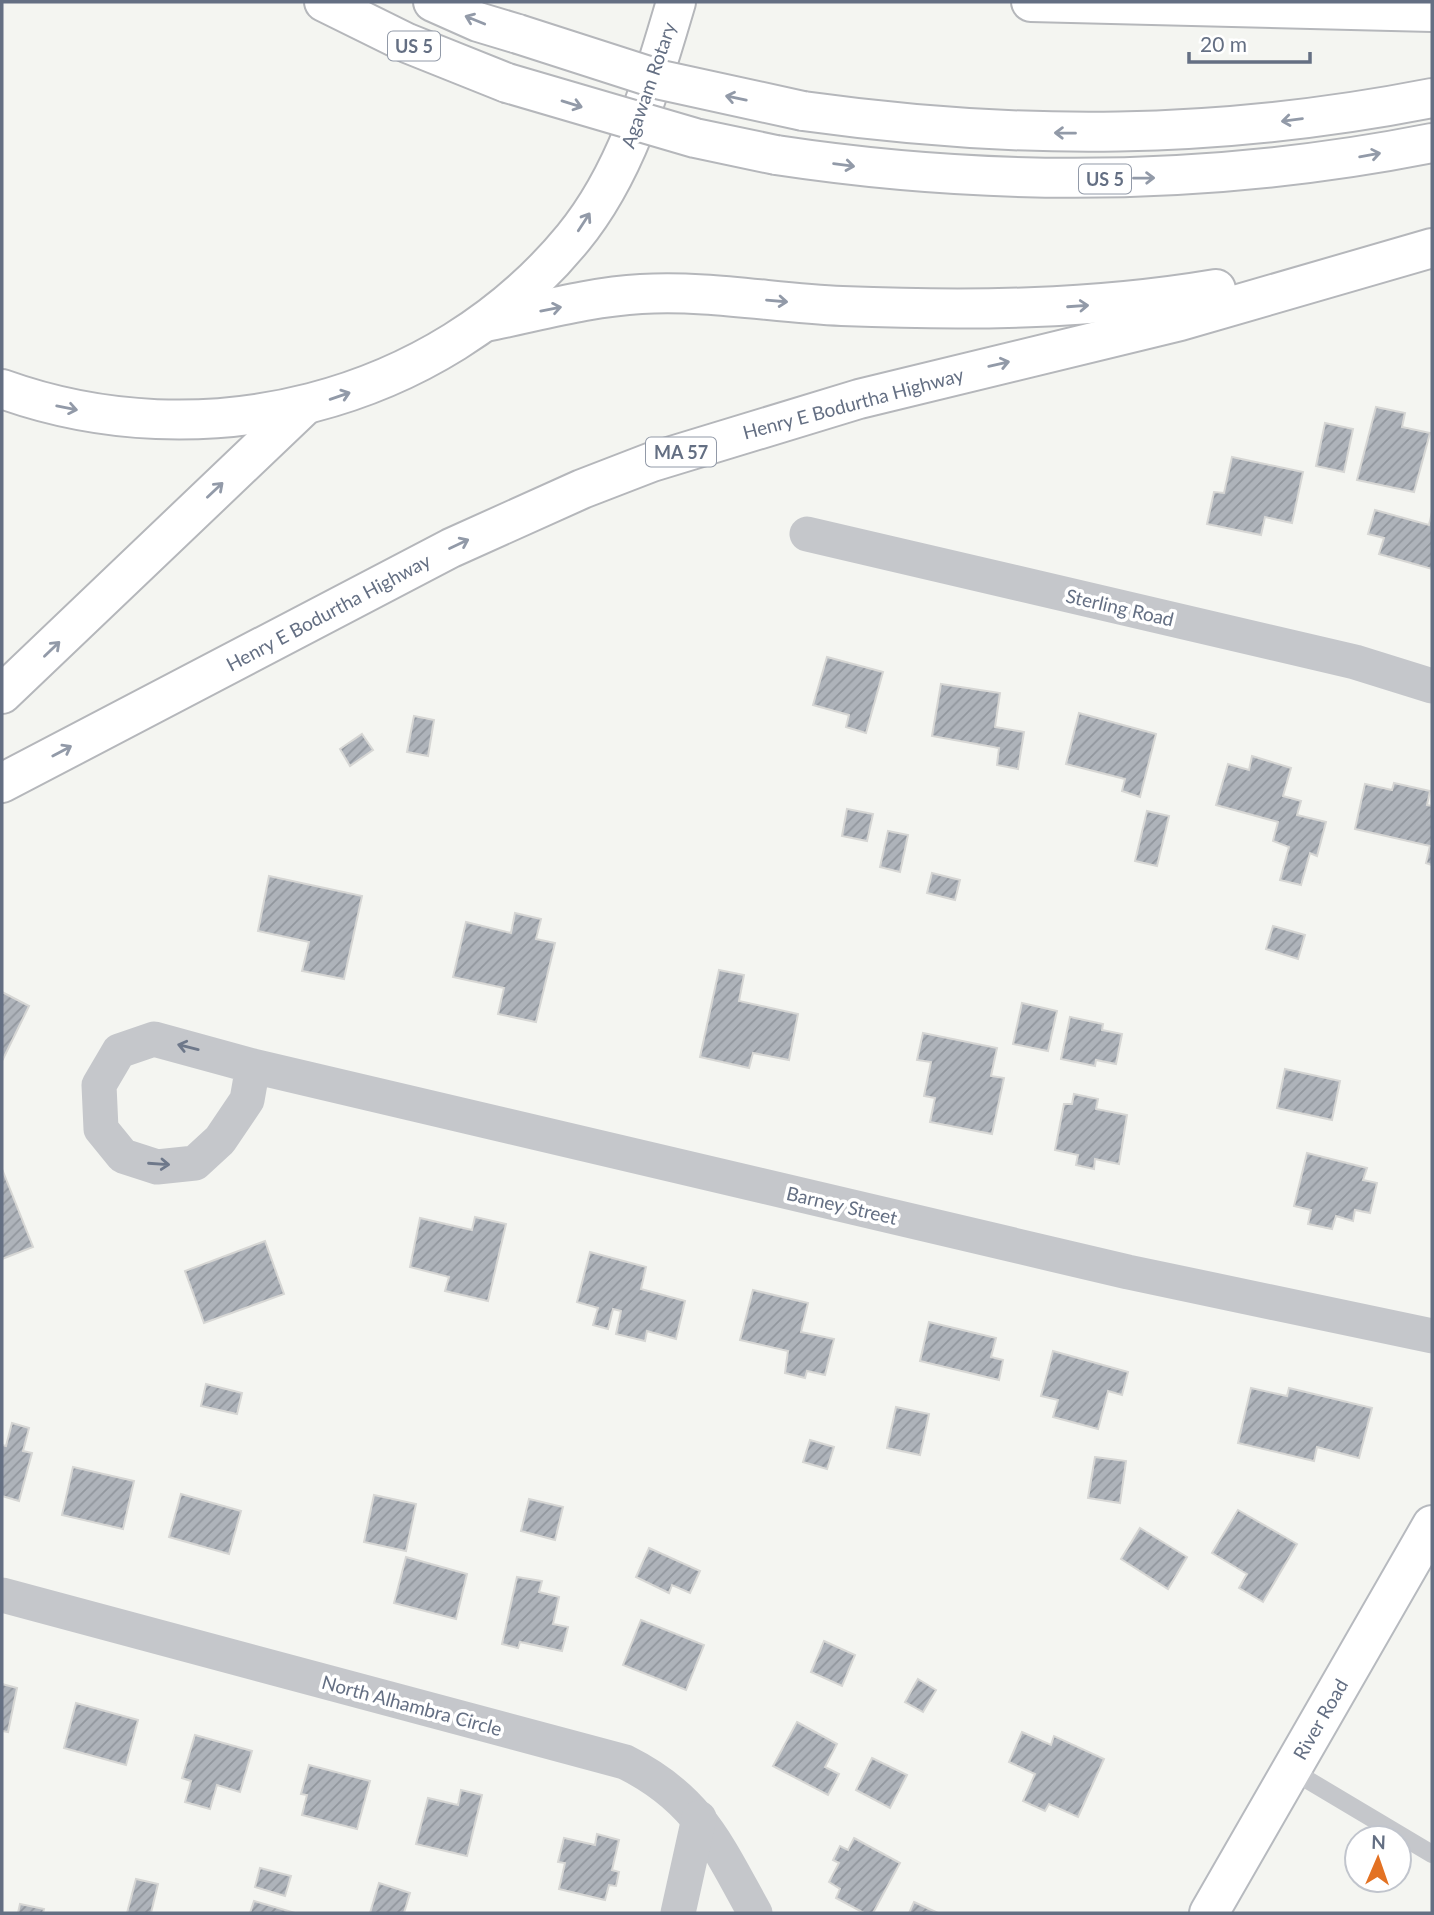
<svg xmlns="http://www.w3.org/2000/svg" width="1434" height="1915" viewBox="0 0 1434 1915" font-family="Lato,sans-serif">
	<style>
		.building { fill: url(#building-hatch); stroke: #d6d6d4; stroke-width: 2 }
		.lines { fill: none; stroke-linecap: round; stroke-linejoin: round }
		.secondary-casing { stroke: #b7babf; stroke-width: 42 }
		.highway-casing { stroke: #b5b7bb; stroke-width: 42 }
		.lane { stroke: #c5c7cb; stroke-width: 18 }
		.street { stroke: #c5c7cb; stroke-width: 35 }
		.secondary { stroke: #fff; stroke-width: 38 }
		.highway { stroke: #fff; stroke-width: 38 }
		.highway-bridge-casing { stroke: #b5b7bb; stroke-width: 42; stroke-linecap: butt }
		.highway-bridge { stroke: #fff; stroke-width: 38 }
		.oneway { stroke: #929aa8 }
		.oneway2 { stroke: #6e788a }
		.labels { text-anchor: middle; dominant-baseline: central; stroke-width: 7; stroke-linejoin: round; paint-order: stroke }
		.shield { fill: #fff; stroke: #929aa8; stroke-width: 2 }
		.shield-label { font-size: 18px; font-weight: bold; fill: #646f83 }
		.street-label { font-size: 19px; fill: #646f83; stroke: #fff }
	</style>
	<defs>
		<pattern id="building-hatch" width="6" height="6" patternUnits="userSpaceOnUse" patternTransform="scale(1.75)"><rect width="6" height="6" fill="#aeb3ba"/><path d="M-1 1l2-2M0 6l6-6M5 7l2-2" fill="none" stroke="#91969d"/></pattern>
	</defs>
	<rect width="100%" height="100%" fill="#f4f5f1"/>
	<g class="building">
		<polygon points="1376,407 1405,413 1402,427 1430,433 1414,492 1357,480"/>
		<polygon points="1325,423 1353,429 1344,472 1316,466"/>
		<polygon points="1232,457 1303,472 1292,523 1265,517 1261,535 1207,524 1214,492 1224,493"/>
		<polygon points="1375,510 1429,525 1432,512 1432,569 1379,554 1384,538 1368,534"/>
		<polygon points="827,657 883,672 866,733 846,727 849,715 813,705"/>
		<polygon points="941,684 1000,693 995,727 1024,732 1018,769 997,765 999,748 932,736"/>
		<polygon points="1079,713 1156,734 1140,797 1122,791 1125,779 1066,764"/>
		<polygon points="414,716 434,720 428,756 407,752"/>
		<polygon points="362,734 373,750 350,766 340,749"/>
		<polygon points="1252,756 1291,768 1283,796 1301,801 1297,815 1326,822 1317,856 1310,853 1301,885 1280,880 1289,847 1273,841 1278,822 1216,805 1228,764 1249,770"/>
		<polygon points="1394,783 1430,791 1427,805 1432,806 1432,865 1426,863 1430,846 1355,829 1365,784 1392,790"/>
		<polygon points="847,809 873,814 867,841 842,836"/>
		<polygon points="1147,811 1169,816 1157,866 1135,861"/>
		<polygon points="888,831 908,835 900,872 880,867"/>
		<polygon points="932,873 960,880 955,900 927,893"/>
		<polygon points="269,876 362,896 344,979 302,971 309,942 258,931"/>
		<polygon points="515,913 541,919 536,939 555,943 536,1022 498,1014 504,988 453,977 466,922 511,933"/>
		<polygon points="1273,926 1305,935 1298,959 1266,949"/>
		<polygon points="719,970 744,975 739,1001 798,1014 789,1060 753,1053 749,1068 700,1057"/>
		<polygon points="2,992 29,1006 2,1061"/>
		<polygon points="1022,1003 1057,1011 1048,1051 1013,1044"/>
		<polygon points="1070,1017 1103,1024 1102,1030 1122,1034 1116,1064 1096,1060 1095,1066 1061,1059"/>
		<polygon points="923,1033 997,1048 991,1076 1004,1078 992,1134 930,1122 935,1098 924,1096 931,1062 917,1060"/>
		<polygon points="1285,1069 1340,1081 1332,1120 1277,1108"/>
		<polygon points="1074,1094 1098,1099 1096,1109 1127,1115 1119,1164 1095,1159 1094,1169 1076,1165 1078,1155 1055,1150 1064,1104 1072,1104"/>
		<polygon points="1307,1153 1367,1168 1363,1180 1377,1183 1370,1213 1355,1210 1353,1221 1336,1216 1332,1229 1308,1224 1311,1210 1294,1206"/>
		<polygon points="2,1169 33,1247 2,1259"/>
		<polygon points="475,1217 506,1224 488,1301 445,1291 449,1277 410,1267 420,1218 472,1230"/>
		<polygon points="265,1241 284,1294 204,1323 185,1271"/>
		<polygon points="590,1252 646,1267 641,1289 685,1301 676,1339 647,1331 645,1341 616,1334 621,1311 613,1309 608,1329 593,1325 598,1308 577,1302"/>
		<polygon points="753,1290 808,1303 801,1332 834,1339 825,1375 807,1371 805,1378 785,1373 788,1351 740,1340"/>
		<polygon points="929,1322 996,1338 991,1357 1003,1360 999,1380 920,1361"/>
		<polygon points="1053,1351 1128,1372 1122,1395 1108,1391 1098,1429 1053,1417 1058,1400 1041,1396"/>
		<polygon points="206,1384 242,1393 237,1414 201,1406"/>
		<polygon points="1251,1388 1287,1396 1289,1388 1372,1408 1359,1458 1317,1447 1314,1461 1238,1443"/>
		<polygon points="896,1407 929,1414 920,1455 887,1448"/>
		<polygon points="12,1423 29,1428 23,1451 32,1453 19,1501 2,1496 2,1445 6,1446"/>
		<polygon points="810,1440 834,1447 827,1469 803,1462"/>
		<polygon points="1095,1457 1126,1461 1120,1503 1088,1498"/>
		<polygon points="73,1467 134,1481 123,1529 62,1515"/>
		<polygon points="181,1494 241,1511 229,1554 169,1537"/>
		<polygon points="374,1495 416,1504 406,1551 364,1542"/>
		<polygon points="529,1499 563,1507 555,1540 521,1531"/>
		<polygon points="1238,1510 1297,1544 1263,1602 1239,1588 1247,1574 1212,1553"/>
		<polygon points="1140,1528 1187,1557 1168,1589 1121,1559"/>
		<polygon points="649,1548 700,1571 690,1593 672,1585 669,1593 636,1577"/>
		<polygon points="406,1557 467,1574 456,1619 394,1603"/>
		<polygon points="517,1577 542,1581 539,1592 559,1597 553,1624 568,1627 562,1651 520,1642 518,1648 502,1644"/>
		<polygon points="641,1620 704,1645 686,1690 623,1665"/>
		<polygon points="824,1641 855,1655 842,1686 811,1672"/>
		<polygon points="918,1679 936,1690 923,1712 905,1702"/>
		<polygon points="2,1684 17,1688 8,1732 2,1731"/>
		<polygon points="76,1703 138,1720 126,1765 64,1748"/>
		<polygon points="797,1722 837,1744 825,1767 839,1774 828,1795 773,1766"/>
		<polygon points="1022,1732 1051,1745 1054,1736 1104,1759 1078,1817 1049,1804 1045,1811 1023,1801 1035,1774 1009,1762"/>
		<polygon points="195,1735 252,1751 240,1792 217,1785 210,1809 185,1802 191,1781 182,1778"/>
		<polygon points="872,1758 907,1775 890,1808 856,1790"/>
		<polygon points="309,1765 370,1781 357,1829 302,1815 307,1795 301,1794"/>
		<polygon points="461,1790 482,1795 467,1856 416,1844 428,1798 458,1805"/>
		<polygon points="597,1834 619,1840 612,1870 619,1872 616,1886 609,1885 605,1900 559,1889 565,1863 558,1862 564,1838 595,1845"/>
		<polygon points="854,1838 900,1863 873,1913 864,1913 836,1898 840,1889 829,1882 839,1863 833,1860 840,1846 848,1850"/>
		<polygon points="260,1868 291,1876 285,1896 255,1887"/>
		<polygon points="136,1879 158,1884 151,1913 127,1913"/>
		<polygon points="379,1883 410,1893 404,1913 370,1913"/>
		<polygon points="254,1901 295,1913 250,1913"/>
		<polygon points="914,1902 938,1913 909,1913"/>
		<polygon points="20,1904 44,1909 43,1913 18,1913"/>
	</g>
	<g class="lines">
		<g class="secondary-casing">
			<polyline id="secondary" points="1209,1913 1432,1525"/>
		</g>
		<g class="highway-casing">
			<g id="highway">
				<polyline points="324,2 407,43 507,83"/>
				<polyline points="433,2 478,22 518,34"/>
				<polyline points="1031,2 1432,12"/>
				<path d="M803 111C1019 141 1218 140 1432 98"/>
				<path d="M776 155C995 188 1215 186 1432 143"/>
				<path d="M485 322C536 312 588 297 641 294 708 290 774 303 842 306 968 311 1091 310 1216 289"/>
				<path d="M2 389C202 461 437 404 573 238 628 171 652 83 676 2"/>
				<polyline points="2,694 303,407"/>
				<polyline points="2,783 451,548 582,489 652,462 859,399 1180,321 1432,248"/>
			</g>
		</g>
		<polyline class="lane" points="1291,1770 1432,1854"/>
		<g class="street">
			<polyline points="807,534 1355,662 1432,686"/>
			<polyline points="253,1066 247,1100 220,1140 195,1163 157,1167 123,1156 101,1129 99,1085 119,1051 154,1039 253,1066 1128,1272 1432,1336"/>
			<path d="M2 1595 625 1762C699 1799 717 1845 755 1913"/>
			<polyline points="678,1913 699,1818"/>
		</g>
		<use href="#secondary" class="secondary"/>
		<use href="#highway" class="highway"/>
		<g class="highway-bridge-casing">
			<g id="highway-bridge">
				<polyline points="518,34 661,80 803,111"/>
				<polyline points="507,83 695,138 776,155"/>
			</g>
		</g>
		<use href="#highway-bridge" class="highway-bridge"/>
	</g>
	<defs><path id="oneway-shaft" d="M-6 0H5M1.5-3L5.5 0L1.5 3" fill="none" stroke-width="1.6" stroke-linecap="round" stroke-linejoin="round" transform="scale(1.75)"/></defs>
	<g class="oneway">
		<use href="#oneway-shaft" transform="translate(475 20) rotate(-158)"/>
		<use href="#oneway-shaft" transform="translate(736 98) rotate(-168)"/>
		<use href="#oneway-shaft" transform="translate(572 104) rotate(17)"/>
		<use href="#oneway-shaft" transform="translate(1292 120) rotate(173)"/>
		<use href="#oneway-shaft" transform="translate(1065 133) rotate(-179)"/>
		<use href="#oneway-shaft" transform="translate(1370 155) rotate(-10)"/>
		<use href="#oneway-shaft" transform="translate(844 165) rotate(7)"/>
		<use href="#oneway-shaft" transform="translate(1144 178) rotate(-1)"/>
		<use href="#oneway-shaft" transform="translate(584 222) rotate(-57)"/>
		<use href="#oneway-shaft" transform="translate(777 301) rotate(5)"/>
		<use href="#oneway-shaft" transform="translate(1078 306) rotate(-4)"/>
		<use href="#oneway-shaft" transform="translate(551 309) rotate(-11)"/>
		<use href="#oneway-shaft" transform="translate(999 364) rotate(-13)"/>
		<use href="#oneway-shaft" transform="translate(340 396) rotate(-19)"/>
		<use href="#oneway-shaft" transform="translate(67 408) rotate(11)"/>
		<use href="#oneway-shaft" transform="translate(215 490) rotate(-43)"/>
		<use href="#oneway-shaft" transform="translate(459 544) rotate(-25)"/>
		<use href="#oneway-shaft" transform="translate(52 649) rotate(-44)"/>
		<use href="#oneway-shaft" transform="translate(62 751) rotate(-28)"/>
	</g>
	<g class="oneway2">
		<use href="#oneway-shaft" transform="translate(188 1047) rotate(-166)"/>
		<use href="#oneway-shaft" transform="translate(159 1164) rotate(4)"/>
	</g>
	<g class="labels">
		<g class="shield">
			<rect x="388" y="31.5" width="52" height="29" rx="5"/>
			<rect x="1079" y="164.5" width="52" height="29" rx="5"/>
			<rect x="646" y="437.5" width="70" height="29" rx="5"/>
		</g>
		<g class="shield-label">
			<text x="414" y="46">US 5</text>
			<text x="1105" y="179">US 5</text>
			<text x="681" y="452">MA 57</text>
		</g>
		<g class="street-label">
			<text transform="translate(648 85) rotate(-71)">Agawam Rotary</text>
			<text transform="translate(853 403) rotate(-15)">Henry E Bodurtha Highway</text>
			<text transform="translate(1120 607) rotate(13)">Sterling Road</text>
			<text transform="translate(328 612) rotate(-28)">Henry E Bodurtha Highway</text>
			<text transform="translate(842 1205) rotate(13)">Barney Street</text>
			<text transform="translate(412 1705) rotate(15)">North Alhambra Circle</text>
			<text transform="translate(1320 1719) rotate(-60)">River Road</text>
		</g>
	</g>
	<rect width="1434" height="1915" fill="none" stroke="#646f83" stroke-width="7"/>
	<g transform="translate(1378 1859) rotate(2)"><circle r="33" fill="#ffffff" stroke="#c1c5cd" stroke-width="2"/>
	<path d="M0-5L12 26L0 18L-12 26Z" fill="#e37223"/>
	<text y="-10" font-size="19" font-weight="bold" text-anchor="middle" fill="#646f83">N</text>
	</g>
	<path d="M1189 52v10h121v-10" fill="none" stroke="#646f83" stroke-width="3.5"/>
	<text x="1200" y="52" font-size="21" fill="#646f83" stroke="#ffffff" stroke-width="5" paint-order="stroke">20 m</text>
</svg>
